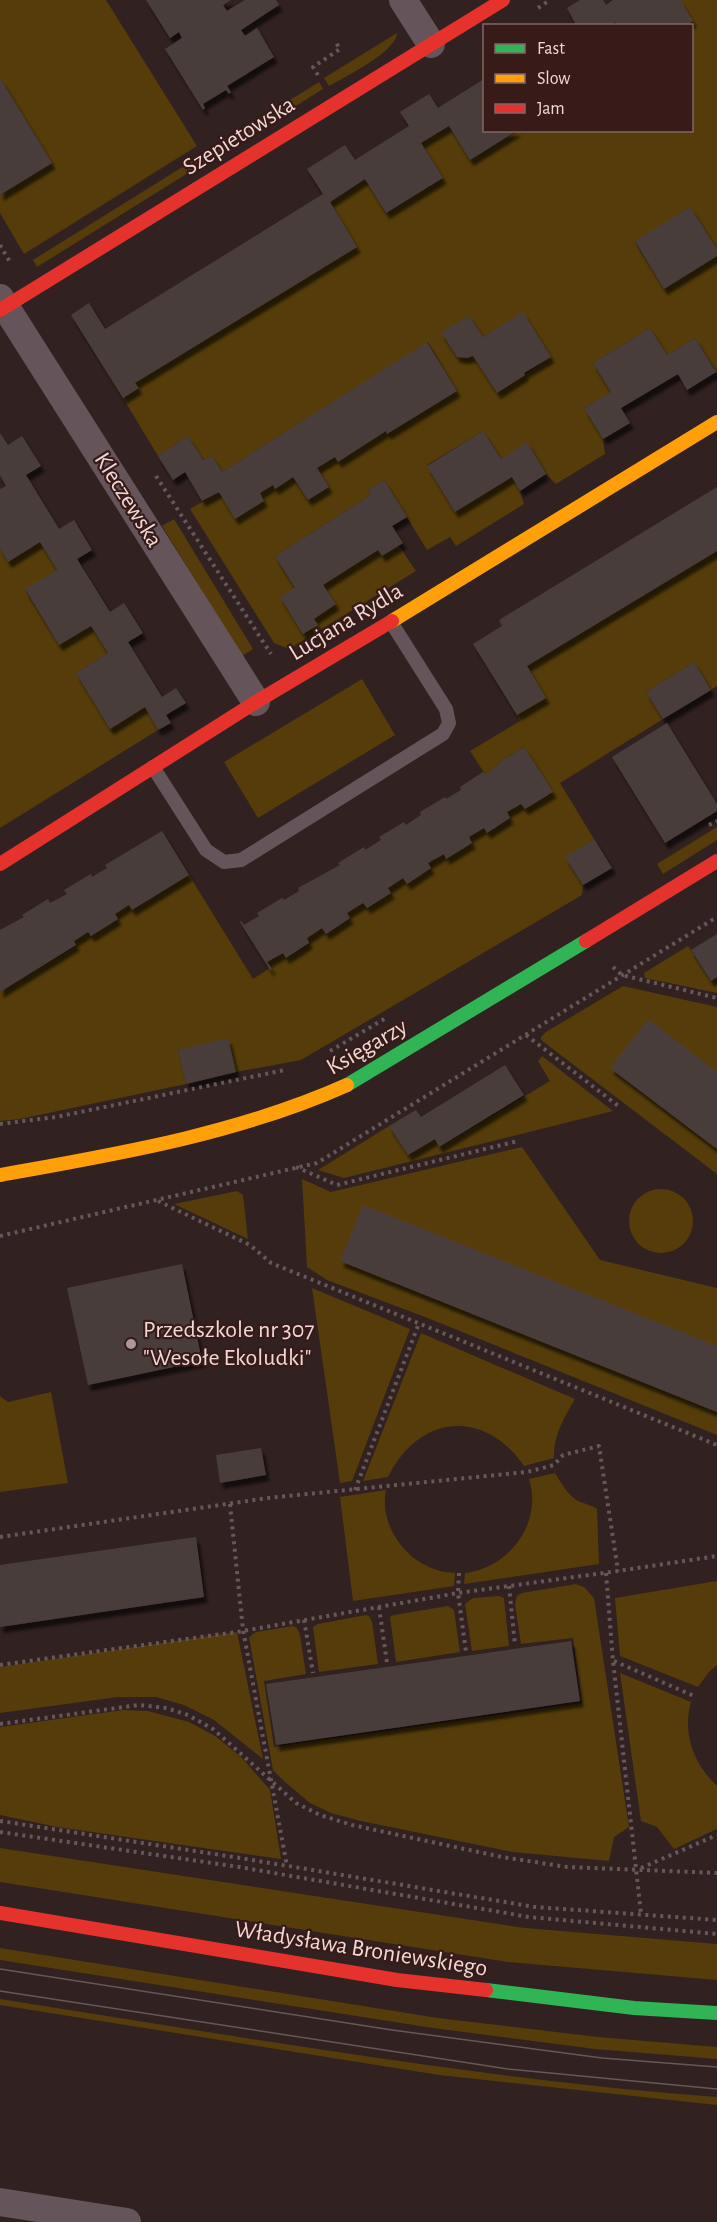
<svg xmlns="http://www.w3.org/2000/svg" width="717" height="2222" viewBox="0 0 717 2222" font-family="'Alegreya Sans',sans-serif">
	<style>
		.green { fill: #553c0a; fill-rule: evenodd }
		.building { fill: #4a3e3a; filter: url(#shadow) }
		.lines { fill: none; stroke-linecap: round; stroke-linejoin: round }
		.path { stroke: #66575b; stroke-width: 4; stroke-dasharray: 3 4.5; stroke-linecap: butt }
		.lane { stroke: #65545a; stroke-width: 14 }
		.street { stroke: #65545a; stroke-width: 28 }
		.fast { stroke: #30b455; stroke-width: 14 }
		.slow { stroke: #ff9f0a; stroke-width: 14 }
		.jam { stroke: #e5322d; stroke-width: 14 }
		.tram { stroke: #665859; stroke-width: 1.5 }
		.poi-dot { fill: #ac9997; stroke: #381b19; stroke-width: 2 }
		.labels { text-anchor: middle; dominant-baseline: central; stroke-width: 4.5; stroke-linejoin: round; paint-order: stroke }
		.street-label { font-size: 24px; fill: #eed9d7; stroke: #381b19 }
		.poi-label { font-size: 24px; fill: #eed9d7; stroke: #381b19; text-anchor: start }
	</style>
	<defs>
		<filter id="shadow"><feDropShadow dx="3.5" dy="6" stdDeviation="1.5" flood-color="#0009"/></filter>
	</defs>
	<rect width="100%" height="100%" fill="#312120"/>
	<g class="green">
		<polygon points="0,0 106,0 197,146 24,254 0,213 0,195 52,163 0,78"/>
		<path d="M680 0H717V249L690 207 635 242 664 289 717 256V373L695 338 667 355 650 328 593 363 611 392 584 408 603 439 605 454 556 484 546 474 527 443 501 459 483 431 427 465 455 512 512 477 520 491 524 504 456 546 450 537 427 550 384 480 368 490 371 495 275 556 314 619 336 604 323 585 378 550 382 556 399 546 416 571 289 649 274 643 190 509 219 492 236 518 264 501 260 493 273 485 275 488 293 477 308 500 329 487 317 468 335 457 339 462 386 431 388 434 457 391 428 342 222 472 212 456 203 460 188 436 158 456 123 398 139 388 135 383 330 202 365 179 386 213 443 179 421 143 449 126 470 160 518 131 692 130V26L686 25ZM523 313 551 357 497 393 473 356 467 358 457 357 442 332 469 316 483 337Z"/>
		<path d="M397 33C396 52 345 77 329 86L324 78Z"/>
		<polygon points="319,82 323,89 37,267 33,260"/>
		<polygon points="174,519 253,649 242,656 162,526"/>
		<polygon points="40,542 57,570 25,590 59,645 91,626 108,653 76,673 110,728 145,707 158,730 0,828 0,548 8,561"/>
		<polygon points="717,551 717,686 711,690 694,662 646,692 663,719 560,783 594,839 566,857 583,885 582,895 301,1060 236,1072 228,1039 178,1050 186,1084 20,1119 0,1121 0,992 76,946 74,941 88,932 91,935 118,919 115,914 129,905 133,910 189,875 253,979 270,968 267,962 283,953 287,958 309,944 307,938 322,928 326,933 350,918 347,913 363,903 367,908 390,893 388,888 403,878 407,883 431,868 428,863 444,854 446,858 472,843 469,837 484,828 488,833 510,818 507,812 521,804 525,809 552,793 524,747 498,763 499,765 485,774 470,751 520,721 517,715 545,698 527,666"/>
		<polygon points="362,679 395,735 258,818 224,762"/>
		<polygon points="717,827 717,840 663,874 657,864"/>
		<polygon points="688,946 710,980 717,977 717,993 645,978 644,973"/>
		<polygon points="623,986 717,1007 717,1174 541,1040 541,1037 546,1032"/>
		<polygon points="542,1056 613,1111 344,1178 318,1170 389,1126 408,1155 435,1139 440,1147 550,1081 538,1061"/>
		<polygon points="522,1147 600,1260 717,1288 717,1435 425,1317 327,1280 307,1267 302,1179 331,1192"/>
		<circle cx="661" cy="1221" r="32"/>
		<polygon points="237,1191 243,1195 248,1239 174,1204"/>
		<polygon points="312,1288 410,1329 352,1481 340,1483"/>
		<path d="M421 1333 575 1399C564 1418 553 1436 554 1458L524 1466C484 1408 419 1414 388 1477L363 1481Z"/>
		<polygon points="51,1392 68,1483 0,1492 0,1396 8,1402"/>
		<path d="M555 1473C561 1483 568 1495 578 1501 585 1504 592 1505 597 1509L599 1564 464 1584 465 1573C509 1568 543 1523 529 1479Z"/>
		<path d="M386 1490C379 1524 404 1560 437 1570 442 1572 449 1572 455 1573L454 1586 353 1601 340 1497Z"/>
		<polygon points="717,1581 717,1665 709,1672 698,1687 620,1656 615,1598"/>
		<polygon points="576,1584 584,1587 594,1598 629,1827 614,1837 609,1861 513,1852 361,1821 331,1813 310,1803 285,1782 273,1770 249,1637 256,1632 293,1626 297,1628 300,1635 306,1674 264,1681 274,1747 582,1703 573,1638 521,1644 515,1604 517,1596 522,1593"/>
		<polygon points="499,1596 504,1598 509,1646 472,1651 465,1604 473,1598"/>
		<polygon points="448,1606 454,1610 460,1652 396,1662 390,1617 394,1615"/>
		<polygon points="366,1615 369,1616 372,1622 378,1664 319,1672 313,1627 318,1624"/>
		<polygon points="237,1632 263,1759 214,1720 184,1705 156,1697 118,1697 0,1713 0,1667"/>
		<path d="M620 1673 691 1702C682 1735 694 1764 717 1786V1829L674 1849 657 1827 641 1821Z"/>
		<polygon points="123,1710 148,1711 189,1722 215,1736 241,1757 270,1790 281,1859 57,1827 0,1815 0,1727"/>
		<polygon points="0,1848 525,1928 717,1944 717,1980 508,1962 0,1882"/>
		<polygon points="0,1948 438,2018 598,2037 717,2047 717,2059 595,2049 433,2028 0,1960"/>
		<path d="M0 1999C238 2036 476 2079 717 2097V2105L439 2075 0 2005Z"/>
	</g>
	<g class="building">
		<polygon points="146,0 231,0 223,5 227,11 245,0 276,0 279,5 241,30 245,36 257,28 274,57 227,86 231,92 229,94 226,90 203,104 205,108 203,110 165,49 182,38 179,32 170,38"/>
		<polygon points="580,0 603,0 606,5 613,0 680,0 693,21 686,26 617,26 615,22 610,26 571,26 575,23 567,8"/>
		<polygon points="0,78 52,163 0,195"/>
		<polygon points="484,79 484,130 518,130 470,160 449,126 434,135 421,143 443,178 386,213 365,179 330,202 357,247 135,383 139,388 123,398 71,315 89,303 105,329 323,194 307,169 345,145 355,160 409,126 400,112 429,94 438,108"/>
		<polygon points="690,207 717,249 717,256 664,289 635,241"/>
		<polygon points="523,312 551,357 524,373 525,375 497,393 473,356 467,358 457,357 441,332 469,316 483,337"/>
		<polygon points="650,328 667,355 695,338 716,372 687,390 678,374 621,408 630,423 603,439 584,408 611,392 593,363"/>
		<polygon points="427,342 457,391 387,434 386,431 338,462 335,457 317,468 329,487 308,500 293,477 275,489 273,485 260,493 264,501 235,519 219,492 202,501 185,472 173,480 158,456 188,436 203,460 212,456 222,472"/>
		<polygon points="483,431 501,459 527,442 546,474 520,491 512,477 455,512 427,466"/>
		<polygon points="0,433 8,445 22,436 41,466 26,475 59,529 74,520 92,550 77,559 110,612 124,603 143,633 128,642 162,697 176,688 186,703 166,715 171,723 158,730 145,707 110,729 76,673 108,653 91,626 59,645 25,589 57,570 40,542 8,562 0,548 0,489 6,486 0,475"/>
		<polygon points="384,480 407,517 392,526 403,543 382,556 378,550 323,585 336,604 314,619 318,625 303,634 280,597 295,588 275,556 371,495 368,490"/>
		<polygon points="717,487 717,551 527,666 546,698 517,715 473,644 502,626 499,620"/>
		<polygon points="694,662 711,690 663,719 646,692"/>
		<polygon points="667,723 717,804 717,811 665,843 612,757"/>
		<polygon points="524,747 553,792 525,809 521,804 507,812 510,818 487,833 484,828 469,837 472,843 446,859 444,854 428,863 431,868 407,884 403,878 388,888 391,893 367,908 363,903 347,913 350,918 326,934 322,928 307,938 309,943 286,958 283,953 267,962 272,969 270,970 240,922 241,921 244,925 259,916 257,913 282,898 284,900 299,891 298,888 340,865 338,863 364,847 365,850 381,840 379,837 404,822 406,825 421,815 420,812 445,797 446,799 461,790 460,787 483,772 485,774 499,765 498,763"/>
		<polygon points="162,831 189,875 132,910 129,905 115,914 118,919 91,936 88,932 74,941 76,945 0,992 0,930 24,917 22,915 48,899 50,903 67,894 64,890 91,874 92,877 107,868 105,865"/>
		<polygon points="594,839 612,868 583,885 565,857"/>
		<polygon points="717,934 717,977 711,981 691,950"/>
		<polygon points="648,1019 717,1072 717,1149 610,1068"/>
		<polygon points="228,1038 236,1072 186,1084 178,1050"/>
		<polygon points="505,1065 524,1095 439,1147 435,1139 408,1155 389,1126 416,1110 421,1117"/>
		<polygon points="363,1205 717,1346 717,1412 340,1261"/>
		<polygon points="182,1264 202,1361 88,1385 67,1288"/>
		<polygon points="261,1448 266,1475 220,1483 216,1455"/>
		<polygon points="196,1537 204,1597 0,1627 0,1565"/>
		<polygon points="571,1641 580,1701 276,1745 266,1684"/>
	</g>
	<g class="lines">
		<g class="path">
			<polyline points="538,8 550,0"/>
			<polyline points="318,75 313,67 340,49 335,41"/>
			<polyline points="0,245 10,262"/>
			<polyline points="156,476 271,654"/>
			<polyline points="709,825 717,821"/>
			<polyline points="613,967 622,975 717,998"/>
			<polyline points="526,1035 621,1108"/>
			<polyline points="330,1051 386,1018"/>
			<polyline points="0,1124 56,1117 285,1070"/>
			<polyline points="296,1167 337,1185 518,1141"/>
			<polyline points="158,1201 250,1245 271,1263 717,1445"/>
			<polyline points="0,1236 317,1163 717,917"/>
			<polyline points="355,1490 419,1323"/>
			<polyline points="230,1504 243,1630 287,1866"/>
			<polyline points="0,1537 268,1498 527,1472 554,1465 563,1455 599,1446 618,1571"/>
			<polyline points="459,1573 458,1593 466,1652"/>
			<polyline points="606,1573 613,1661 641,1914"/>
			<polyline points="509,1586 515,1645"/>
			<polyline points="379,1607 387,1663"/>
			<polyline points="304,1620 313,1673"/>
			<polyline points="614,1661 694,1696"/>
			<polyline points="0,1665 237,1632 458,1593 618,1571 717,1556"/>
			<polyline points="0,1724 139,1705 166,1708 188,1715 213,1729 296,1803 320,1815 352,1825 502,1857 567,1867 717,1873"/>
			<polyline points="0,1821 240,1858 535,1907 717,1920"/>
			<polyline points="0,1832 239,1867 529,1917 717,1934"/>
			<polyline points="641,1868 717,1835"/>
		</g>
		<polyline class="lane" points="153,767 206,850 224,862 241,860 443,734 449,723 446,709 391,622"/>
		<g class="street">
			<polyline points="403,0 431,44"/>
			<polyline points="0,298 256,702"/>
			<polyline points="0,2202 127,2222"/>
		</g>
		<g class="fast">
			<polyline points="347,1085 586,941"/>
			<polyline points="486,1990 634,2008 717,2013"/>
		</g>
		<g class="slow">
			<polyline points="392,621 717,422"/>
			<path d="M0 1175C118 1154 237 1134 347 1085"/>
		</g>
		<g class="jam">
			<polyline points="0,310 503,0"/>
			<polyline points="0,864 256,702 392,621"/>
			<polyline points="586,941 717,861"/>
			<polyline points="0,1913 397,1980 486,1990"/>
		</g>
		<g class="tram">
			<polyline points="0,1969 392,2030 602,2058 717,2067"/>
			<polyline points="0,1991 508,2069 717,2089"/>
		</g>
	</g>
	<circle class="poi-dot" cx="131" cy="1344" r="6"/>
	<g class="labels">
		<g class="street-label">
			<text transform="translate(239 136) rotate(-32)">Szepietowska</text>
			<text transform="translate(128 500) rotate(58)">Kleczewska</text>
			<text transform="translate(346 622) rotate(-31)">Lucjana Rydla</text>
			<text transform="translate(367 1047) rotate(-30)">Księgarzy</text>
			<text transform="translate(361 1949) rotate(9)">Władysława Broniewskiego</text>
		</g>
		<g class="poi-label">
			<text x="143" y="1330">Przedszkole nr 307<tspan x="143" dy="28">"Wesołe Ekoludki"</tspan></text>
		</g>
	</g>
	<rect x="483" y="24" width="210" height="108" fill="#381b19" stroke="#816765" stroke-width="1.5"/>
	<rect x="495" y="44" width="30" height="9" fill="#30b455" stroke="#816765" stroke-width="1.5"/>
	<text x="537" y="54" font-size="18" fill="#eed9d7">Fast</text>
	<rect x="495" y="74" width="30" height="9" fill="#ff9f0a" stroke="#816765" stroke-width="1.5"/>
	<text x="537" y="84" font-size="18" fill="#eed9d7">Slow</text>
	<rect x="495" y="104" width="30" height="9" fill="#e5322d" stroke="#816765" stroke-width="1.5"/>
	<text x="537" y="114" font-size="18" fill="#eed9d7">Jam</text>
</svg>
